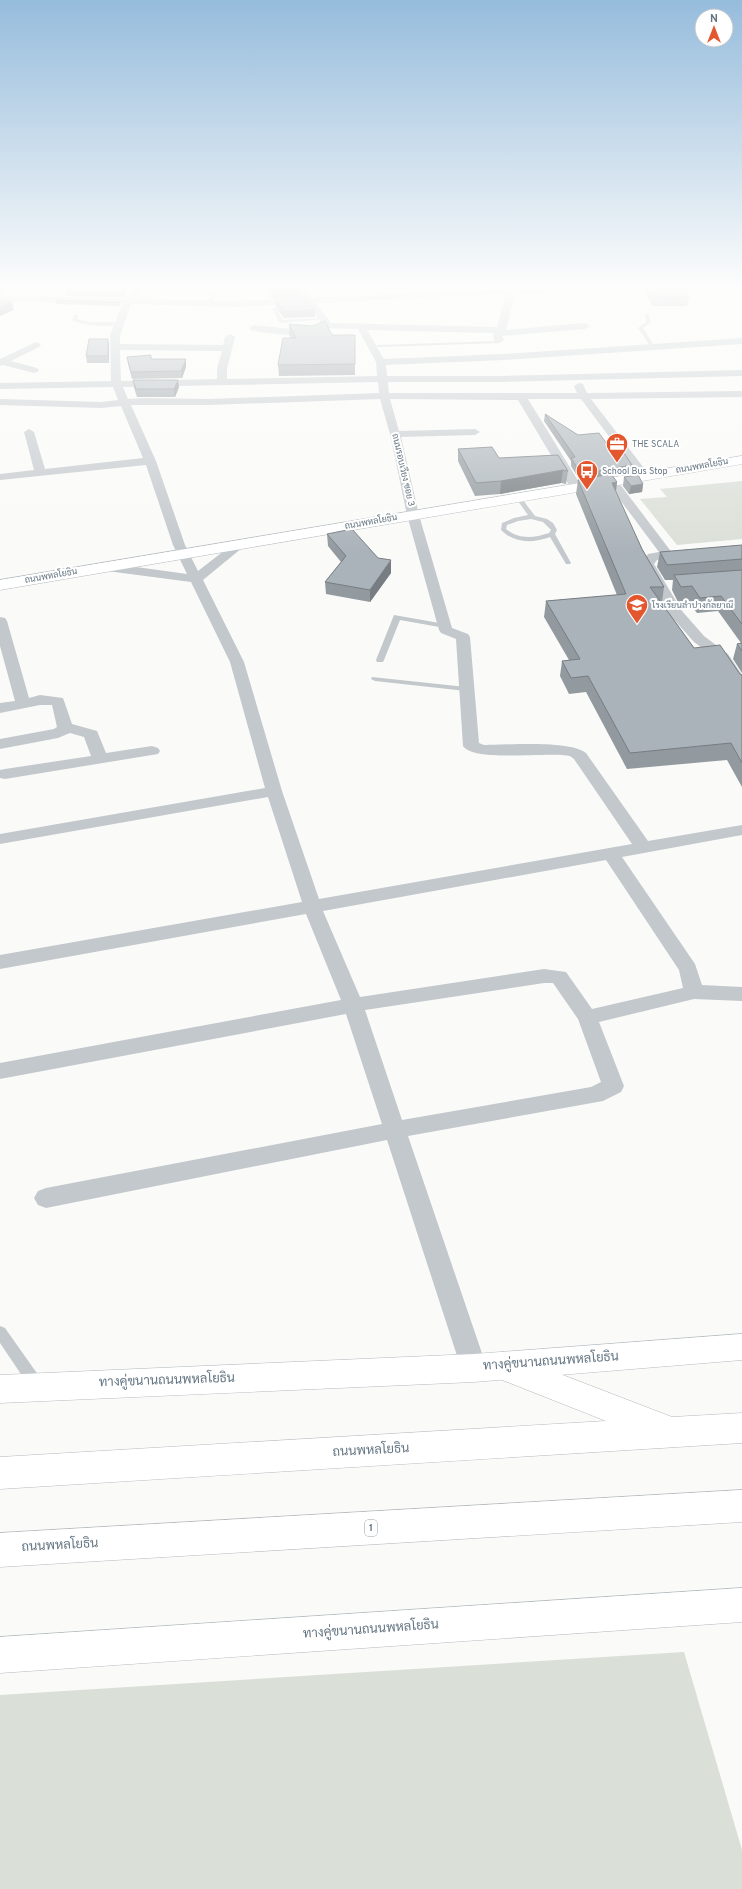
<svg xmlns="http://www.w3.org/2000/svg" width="742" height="1889" viewBox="0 0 742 1889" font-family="Overpass,Sarabun,sans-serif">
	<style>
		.green { fill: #dadfd7 }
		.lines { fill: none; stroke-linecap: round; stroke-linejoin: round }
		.secondary-casing { stroke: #b3babf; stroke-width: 1 }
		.trunk-casing { stroke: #b4b9bd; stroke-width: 1 }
		.service { fill: #c3c8cc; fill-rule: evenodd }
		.minor { fill: #c3c8cc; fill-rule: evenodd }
		.secondary { fill: #fff; fill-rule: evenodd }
		.trunk { fill: #fff; fill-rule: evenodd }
		.wall { fill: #929a9f }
		.shaded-wall { fill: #777d82 }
		.building { fill: #aab3b9; stroke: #777d82 }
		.labels { text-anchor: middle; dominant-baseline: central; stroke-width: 4; stroke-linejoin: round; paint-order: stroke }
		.far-poi-label { font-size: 9px; fill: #657683; stroke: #fff; text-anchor: start }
		.far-street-label { font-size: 9px; fill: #657683; stroke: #fff }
		.shield { fill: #fff; stroke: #939fa8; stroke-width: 1 }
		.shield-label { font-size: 10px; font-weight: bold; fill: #657683 }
		.near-street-label { font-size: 13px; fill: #657683; stroke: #fff }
	</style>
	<rect width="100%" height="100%" fill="#fafaf8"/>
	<g class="green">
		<polygon points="742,481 742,539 677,545 640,499 667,497 660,489"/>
		<polygon points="684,1652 742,1850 742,1889 0,1889 0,1695"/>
	</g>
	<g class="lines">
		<g class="secondary-casing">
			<g id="secondary">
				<polygon points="742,456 742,464 0,590 0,580"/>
				<polygon points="742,1334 742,1360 474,1382 0,1403 0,1375 474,1354"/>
				<polygon points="742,1588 742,1622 0,1673 0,1637"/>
			</g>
		</g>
		<g class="trunk-casing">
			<g id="trunk">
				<polygon points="503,1352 672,1417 742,1413 742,1443 0,1489 0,1457 606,1421 492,1376 488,1366 492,1356"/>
				<polygon points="742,1490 742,1522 0,1567 0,1533"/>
			</g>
		</g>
		<g class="service">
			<polygon points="197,289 211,289 215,297 208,304 204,304 204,302 211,297 207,290"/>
			<polygon points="414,289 418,289 417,296 413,295"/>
			<polygon points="272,308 276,308 283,320 322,318 324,319 281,323 279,322"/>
			<path d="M75 314 79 315 77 319 89 322H120L122 323C113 328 82 326 72 320Z"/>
			<polygon points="645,314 649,314 651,322 643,328 655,347 651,347 638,328 646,322"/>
			<polygon points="499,341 501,343 378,347 376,346 378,345"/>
			<path d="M516 496H520L535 516 547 519 553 523 557 530 555 534 571 563 570 564H566L550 537C533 543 515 544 501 530L502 523 514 518 528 515 515 497ZM531 519 543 522 551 530 549 533C534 538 519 540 506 529L507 525 518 521Z"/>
			<polygon points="394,615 445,624 449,626 445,628 400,620 384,660 383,662 377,662 376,660"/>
			<polygon points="372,677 466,687 470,689 466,691 375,681 371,679"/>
			<polygon points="0,1326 5,1328 41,1379 43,1384 41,1389 36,1390 31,1389 0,1343"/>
		</g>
		<g class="minor">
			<path d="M135 289H144L134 299 236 301 303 298 299 292 303 289 306 290 312 298 508 289H575L571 292 515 294 506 330 585 323 590 326 585 329 502 336 504 340 499 343 494 340 493 333 367 330 384 359 503 354 742 338V344L503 360 386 365 387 376H503L742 370V376L503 382H388L389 393H577L574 386 579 383 583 384 587 393 742 391V397L591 399 650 476 644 479 640 478 581 399H528L582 487 576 490 570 487 518 400 390 399 399 431 475 429 480 432 475 435 401 437 419 515 452 628 468 634 470 637 479 743 484 745C506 745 570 740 586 753L648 841 742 825V835L622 857 695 964 702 985 742 987V1001L694 999 599 1022 624 1086 621 1092 603 1101 408 1136 487 1368 483 1376 474 1380 465 1376 461 1368 387 1140 46 1208 38 1205 34 1198 38 1191 46 1188 382 1124 346 1014 0 1079V1063L341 1000 306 914 0 969V955L302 902 268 797 0 844V834L265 788 230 662 191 582 107 571 102 570 101 567 102 564 107 563 187 574 173 545 146 465 0 480V474L34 470 24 432 29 429 34 432 45 469 143 458 121 406 101 408 0 405V399L101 402 118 400 113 387 0 389V383L111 381 110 336 122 304 0 301V295L125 299ZM506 294 497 327 331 323 316 303ZM307 303 325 328 358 329 376 362 377 376 227 379V369L235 337 230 334 225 337 223 345 120 344V336L131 304 236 307ZM120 350 222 351 217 369V379L121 381ZM378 382 379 393 209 399 145 398 128 399 123 387ZM380 399 390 434 407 515 439 630 441 633 456 639 463 746C475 763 548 751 570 756L574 759 632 844 319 899 282 791 244 662 203 580 248 543 246 540H238L198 571 185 545 156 461 131 405H209ZM606 860 679 970 683 988 592 1009 566 972 544 969 360 997 323 911ZM544 983H553L578 1019 601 1082 591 1087 402 1120 365 1010Z"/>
			<polygon points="735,289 742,289 742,293"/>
			<path d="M254 325 292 329 314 328 319 331C311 339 263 333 251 330L249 328Z"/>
			<polygon points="36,342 39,343 41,345 39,347 11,361 37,368 39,370 37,372 34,373 3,365 0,366 0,359"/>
			<polygon points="612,478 616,479 673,554 672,557 657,560 654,564 682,611 704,636 728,654 742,675 742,690 737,689 718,660 694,642 671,616 641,563 648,554 659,552 606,481"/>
			<polygon points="0,617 5,618 7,621 29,698 40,695 63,698 72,724 97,731 106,753 152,746 158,748 160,751 158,754 5,779 0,778 0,770 5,769 91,756 84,737 70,733 58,738 0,749 0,739 54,729 57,727 52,705 40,705 0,713 0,703 15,701 0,646"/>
		</g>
		<use href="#secondary" class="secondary"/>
		<use href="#trunk" class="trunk"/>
	</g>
	<g class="wall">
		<polygon points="65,289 128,289 124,297 66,296"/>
		<polygon points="267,289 301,289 300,290 300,297 271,298"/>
		<polygon points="644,289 683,289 689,297 687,306 652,306"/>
		<polygon points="275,299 315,310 315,317 284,318 275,306"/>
		<polygon points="56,300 119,302 120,305 120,306 56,304"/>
		<polygon points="289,324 332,335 355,335 355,375 279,376 278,365 291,338 289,335"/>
		<polygon points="108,339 109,346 109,363 87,363 86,356"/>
		<polygon points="127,357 152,359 186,367 182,378 132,379 128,364"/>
		<polygon points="133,380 179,387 175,397 137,397 134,388"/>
		<polygon points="545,414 578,435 607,444 630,473 613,476 617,482 616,492 642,549 664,587 662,602 661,602 694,648 740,674 742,675 742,787 727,760 627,769 586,692 569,694 560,676 562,661 569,660 544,617 546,601 617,595 576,494 578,480 579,479 571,466 571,461 544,421"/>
		<polygon points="458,449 499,458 568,471 566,484 561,483 500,494 475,496 458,461"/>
		<polygon points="624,477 643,484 642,492 629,494 623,486"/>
		<polygon points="327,534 378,558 391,573 370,602 326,594 325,582 341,562 328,546"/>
		<polygon points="742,545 742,673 733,659 737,644 741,643 718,611 697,613 689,602 678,602 672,590 673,580 665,580 657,567 660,552"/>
	</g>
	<g class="shaded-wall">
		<polygon points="0,289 5,289 1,294 0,294"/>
		<polygon points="123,289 128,289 124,297"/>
		<polygon points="12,301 14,310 0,316 0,307"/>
		<polygon points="108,339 109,346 109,363 108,356"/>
		<polygon points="186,359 186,367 182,378 181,371"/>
		<polygon points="178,380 179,387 175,397 174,389"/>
		<polygon points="632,465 630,473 580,481 581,474"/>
		<polygon points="563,470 561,483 500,494 501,481"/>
		<polygon points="617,482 615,496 612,483"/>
		<polygon points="643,484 642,492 629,494 631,486"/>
		<polygon points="391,560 391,573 370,602 370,590"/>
	</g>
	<g class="building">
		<polygon points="270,289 300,289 300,290 271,291"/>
		<polygon points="649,289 683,289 689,297 653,296"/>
		<polygon points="306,298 315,310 284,311 275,299"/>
		<polygon points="56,300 119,302 119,303"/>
		<polygon points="0,301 12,301 0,307"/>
		<polygon points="325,321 332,335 355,335 355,364 278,365 283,338 296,338 289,324 312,326"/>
		<polygon points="89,339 108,339 108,356 86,356"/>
		<polygon points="151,355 151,359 186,359 181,371 131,372 127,357"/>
		<polygon points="133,380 178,380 174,389 136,389"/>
		<polygon points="545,414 578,435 599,433 607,444 614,444 619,450 622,450 632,465 581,474 571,458 575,457"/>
		<polygon points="492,447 499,458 558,455 568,471 563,470 501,481 476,483 458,449"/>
		<polygon points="611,474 617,482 612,483 642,549 664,587 650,587 694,648 720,645 740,674 742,675 742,763 731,743 630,753 588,676 571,678 562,661 580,659 546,601 626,594 578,480"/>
		<polygon points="638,475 643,484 631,486 624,477"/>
		<polygon points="352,529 378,558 391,560 370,590 325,582 346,556 327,534"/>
		<polygon points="742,545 742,559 667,565 660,552"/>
		<polygon points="742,570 742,624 721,596 700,598 692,586 681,587 674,575"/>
		<polygon points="742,643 742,651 737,644"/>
	</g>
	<linearGradient id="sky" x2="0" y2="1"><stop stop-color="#96bcdc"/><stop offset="0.52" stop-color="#fdfdfc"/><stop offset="1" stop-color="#fdfdfc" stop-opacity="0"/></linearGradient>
	<rect width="742" height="553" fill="url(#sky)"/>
	<defs>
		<g id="office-pin" transform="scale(1.15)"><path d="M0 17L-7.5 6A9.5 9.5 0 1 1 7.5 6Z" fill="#e4572e" stroke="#fff"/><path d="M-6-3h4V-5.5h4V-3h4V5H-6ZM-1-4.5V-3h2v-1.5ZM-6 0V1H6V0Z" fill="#fff"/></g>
		<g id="bus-pin" transform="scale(1.15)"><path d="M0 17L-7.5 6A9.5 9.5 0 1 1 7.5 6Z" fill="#e4572e" stroke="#fff"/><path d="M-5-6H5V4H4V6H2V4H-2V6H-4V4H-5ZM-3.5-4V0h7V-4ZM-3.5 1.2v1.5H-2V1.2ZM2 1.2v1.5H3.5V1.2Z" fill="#fff"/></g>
		<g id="school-pin" transform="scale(1.15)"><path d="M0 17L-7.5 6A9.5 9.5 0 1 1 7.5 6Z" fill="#e4572e" stroke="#fff"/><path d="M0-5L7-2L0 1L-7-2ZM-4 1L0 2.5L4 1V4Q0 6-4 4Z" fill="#fff"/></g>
	</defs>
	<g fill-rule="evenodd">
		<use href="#office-pin" x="617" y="444"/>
		<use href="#bus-pin" x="587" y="471"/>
		<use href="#school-pin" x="637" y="605"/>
	</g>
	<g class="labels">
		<g class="far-poi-label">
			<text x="632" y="444">THE SCALA</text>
			<text x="602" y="471">School Bus Stop</text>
			<text x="652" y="605">โรงเรียนลำปางกัลยาณี</text>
		</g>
		<g class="far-street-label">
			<text transform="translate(702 466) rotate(-10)">ถนนพหลโยธิน</text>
			<text transform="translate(403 470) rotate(77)">ถนนรอบเวียง ซอย 3</text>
			<text transform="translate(371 522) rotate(-10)">ถนนพหลโยธิน</text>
			<text transform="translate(51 576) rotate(-10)">ถนนพหลโยธิน</text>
		</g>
		<rect class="shield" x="365" y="1520" width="12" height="16" rx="3"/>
		<g class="shield-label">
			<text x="371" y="1528">1</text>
		</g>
		<g class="near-street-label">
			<text transform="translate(551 1362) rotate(-4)">ทางคู่ขนานถนนพหลโยธิน</text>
			<text transform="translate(167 1381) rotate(-2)">ทางคู่ขนานถนนพหลโยธิน</text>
			<text transform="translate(371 1451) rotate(-3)">ถนนพหลโยธิน</text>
			<text transform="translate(60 1546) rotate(-3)">ถนนพหลโยธิน</text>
			<text transform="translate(371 1630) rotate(-4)">ทางคู่ขนานถนนพหลโยธิน</text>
		</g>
	</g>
	<g transform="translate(714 28)"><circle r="19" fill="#ffffff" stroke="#c1c8cd"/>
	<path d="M0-3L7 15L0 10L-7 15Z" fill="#e4572e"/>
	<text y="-6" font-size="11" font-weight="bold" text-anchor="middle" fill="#657683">N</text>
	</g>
</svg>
